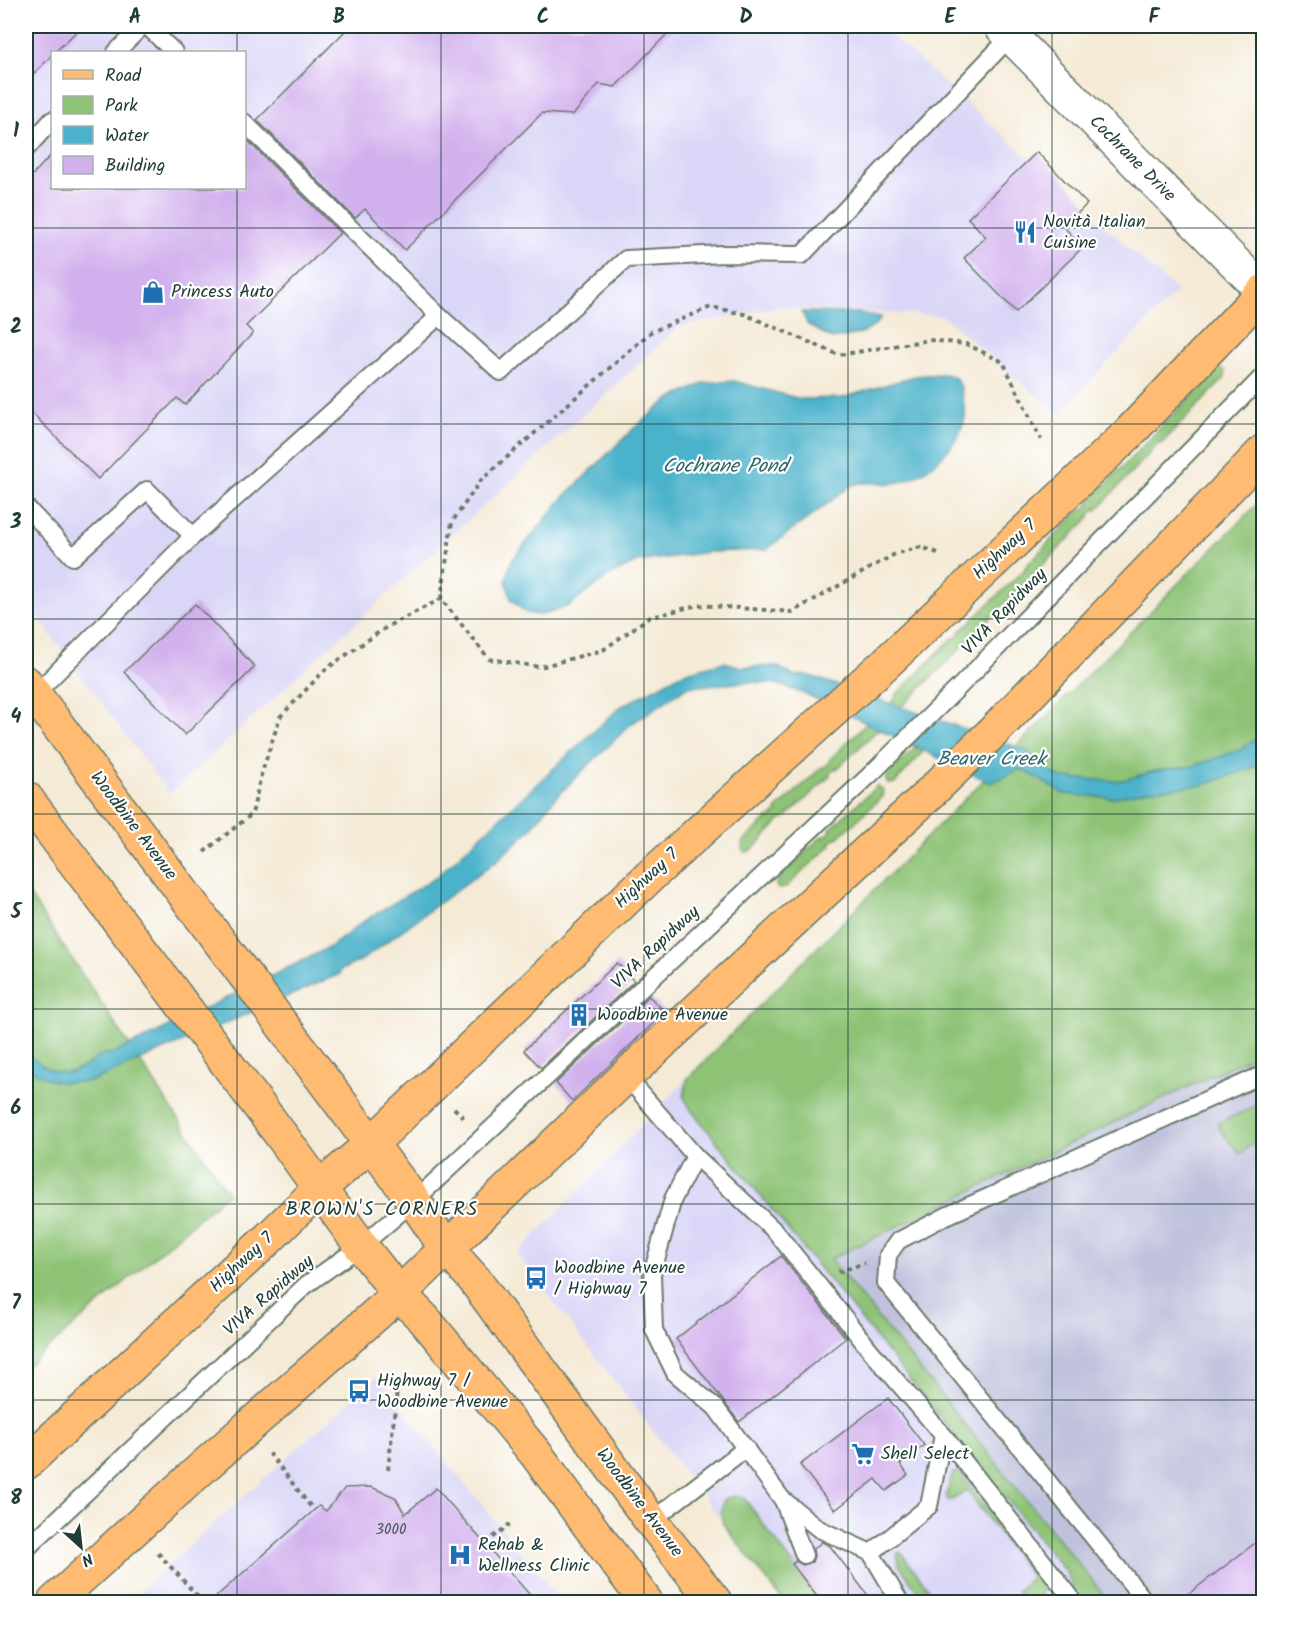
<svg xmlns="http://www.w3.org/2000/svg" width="1289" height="1628" viewBox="0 0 1289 1628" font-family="Kalam,sans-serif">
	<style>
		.built { fill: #dad6f7; fill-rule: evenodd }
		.industrial { fill: #c0c2dd }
		.green { fill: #8ec376; stroke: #568055; stroke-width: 1.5 }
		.water { fill: #4cb2cb; stroke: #367880; stroke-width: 1.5 }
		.building { fill: #d1b0ed }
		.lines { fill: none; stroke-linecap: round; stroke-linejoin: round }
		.service-casing { stroke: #6a7a6d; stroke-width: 20 }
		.minor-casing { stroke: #6a7a6d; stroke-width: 36 }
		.primary-casing { stroke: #6a7a6d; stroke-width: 36 }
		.path { stroke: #6a7a6d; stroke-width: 4; stroke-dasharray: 4.5 4.5; stroke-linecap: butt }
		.service { stroke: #fff; stroke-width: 16 }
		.minor { stroke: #fff; stroke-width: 33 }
		.primary { stroke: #ffbb71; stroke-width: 33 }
		.grid { fill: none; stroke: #1f3d34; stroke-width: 1.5; stroke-opacity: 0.55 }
		.labels { text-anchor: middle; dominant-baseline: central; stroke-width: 4.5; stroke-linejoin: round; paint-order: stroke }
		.number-label { font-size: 15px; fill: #4c5a62 }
		.street-label { font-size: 18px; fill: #1f3d34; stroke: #fff }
		.poi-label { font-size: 18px; fill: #1f3d34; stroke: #fff; text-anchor: start }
		.water-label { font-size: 20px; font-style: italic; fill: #2f6669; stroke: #fff }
		.neighbourhood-label { font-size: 20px; letter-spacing: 1.5px; fill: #1f3d34; stroke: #fff }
		.neatline { fill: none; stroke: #1f3d34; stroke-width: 2 }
		.grid-label { font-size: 20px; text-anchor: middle; font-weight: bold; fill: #1f3d34 }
	</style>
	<rect width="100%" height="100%" fill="#fff"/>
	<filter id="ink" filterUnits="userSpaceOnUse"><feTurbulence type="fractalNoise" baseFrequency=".0167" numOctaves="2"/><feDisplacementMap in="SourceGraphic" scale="12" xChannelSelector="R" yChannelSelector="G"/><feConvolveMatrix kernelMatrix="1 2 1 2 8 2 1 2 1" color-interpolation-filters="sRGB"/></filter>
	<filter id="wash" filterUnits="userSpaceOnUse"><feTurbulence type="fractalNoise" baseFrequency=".008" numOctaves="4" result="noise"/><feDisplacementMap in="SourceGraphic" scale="24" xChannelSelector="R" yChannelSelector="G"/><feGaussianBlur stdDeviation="1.35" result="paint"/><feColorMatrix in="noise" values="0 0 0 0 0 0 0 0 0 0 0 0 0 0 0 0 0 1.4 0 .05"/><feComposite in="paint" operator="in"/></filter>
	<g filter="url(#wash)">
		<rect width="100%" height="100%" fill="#f4ead6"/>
		<g class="built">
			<path d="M26 26H881L1177 291 1058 414 943 316 777 307 679 327 169 794 26 601ZM52 52H244V188H52Z"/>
			<polygon points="687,1079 830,1259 1110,1602 784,1602 517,1254"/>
			<polygon points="377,1377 562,1602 127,1602"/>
		</g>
		<polygon class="industrial" points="1263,1051 1263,1602 1110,1602 830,1259"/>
		<g class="green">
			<polygon points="1219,367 1225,371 1225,378 1161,444 1159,443 1097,510 1095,509 1089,516 1090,517 1033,575 1031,574 1025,581 1026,582 968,640 967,639 961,648 904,705 902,704 896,712 837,769 836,768 829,774 830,776 784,819 782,819 751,851 744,852 742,848 742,843 768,818 770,819 777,812 776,810 822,767 823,768 830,762 829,760 888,703 890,704 896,698 895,696 953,638 955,639 960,632 1026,568 1025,567 1082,508 1084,509 1090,503 1089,502"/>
			<polygon points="1263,498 1263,1051 830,1259 1108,1600 1105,1602 1073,1602 1072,1585 1065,1571 691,1110 684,1097 687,1079"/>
			<polygon points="927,736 932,742 895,783 889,784 886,781 886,776"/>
			<polygon points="877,786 883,790 882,797 838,838 837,837 830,843 831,845 785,888 779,889 776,886 777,879 822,836 824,838 831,831 830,829"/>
			<polygon points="26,890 228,1193 26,1367"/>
			<polygon points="1263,1103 1263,1143 1260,1138 1240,1154 1221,1131 1218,1123"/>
			<path d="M957 1472 961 1474 1039 1573C1045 1585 1044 1590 1037 1601L1024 1602 1017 1591 1032 1577 967 1491 952 1500H948L946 1495 953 1473Z"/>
			<polygon points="734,1496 744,1498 821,1602 784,1602 723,1524 721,1512 724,1499"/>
			<polygon points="900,1552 939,1602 926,1602 899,1565 897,1554"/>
		</g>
		<g class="water">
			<path d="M802 312 859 313 881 317C873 334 849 336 832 339L807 324Z"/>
			<path d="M939 374C955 374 961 380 962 395 963 402 966 411 965 418 958 448 924 479 894 483 879 485 867 480 852 485L766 550 709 552 637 562 609 576 569 606 540 615 526 613 511 599 506 581 511 561 561 500 633 429 668 400 705 383 734 381 800 399 842 398 915 376Z"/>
			<path d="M724 662 742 667 776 666 794 676 808 675 1026 750 1040 766 1062 778 1119 781 1155 771 1193 766 1240 750 1263 733V761L1250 769 1203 785 1149 790 1112 798 1064 794 1025 771 1018 770 991 783 810 696 777 684 752 682 687 687 631 724 556 797 530 830 499 859 362 960 339 971 340 974 92 1081C62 1084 51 1085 26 1066V1053C45 1068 61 1081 85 1066 100 1057 95 1054 115 1053L332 946 362 922 435 878 620 707 683 673Z"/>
		</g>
		<g id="blocks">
			<g class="building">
				<polygon points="26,26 82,26 55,52 52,52 52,55 26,82"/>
				<polygon points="350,26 675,26 615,87 599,84 573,115 542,113 405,250 365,209 355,218 257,120"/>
				<polygon points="244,137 340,233 246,326 253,333 185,405 177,398 98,479 26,407 26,182 52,154 52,188 244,188"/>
				<polygon points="1037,152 1087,204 1064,227 1083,247 1016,312 964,258 986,237 968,218"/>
				<polygon points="195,604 255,667 185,735 124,672"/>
				<polygon points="617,963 634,981 541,1068 524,1050"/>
				<polygon points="649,996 665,1012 572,1101 556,1083"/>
				<polygon points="781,1256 846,1338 739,1422 676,1339"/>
				<polygon points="888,1398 924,1445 900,1464 908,1475 886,1491 876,1479 835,1510 800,1465"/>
				<polygon points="371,1487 395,1497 405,1514 436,1488 536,1602 210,1602 319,1506 326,1511 345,1488"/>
				<polygon points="1263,1537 1263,1602 1178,1602"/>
				<polygon points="822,1542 830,1546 873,1602 821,1602 792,1564 796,1561 803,1565 812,1562 814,1556 813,1549"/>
			</g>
		</g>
	</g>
	<g filter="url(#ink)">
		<use href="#blocks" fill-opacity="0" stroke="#6a7a6d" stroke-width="1.5"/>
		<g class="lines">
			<g class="service-casing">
				<g id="service">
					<polyline points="147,26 174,52"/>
					<polyline points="116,52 142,26"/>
					<polyline points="26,149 52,120"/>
					<polyline points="439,316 501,372 626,259 723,254 802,255 1011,36"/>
					<polyline points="26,507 73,557 147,490 193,536"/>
					<polyline points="34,695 193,536 439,316 244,122"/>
					<polyline points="626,1076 695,1156 776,1232 870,1350 943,1435 1070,1596 1061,1602"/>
					<polyline points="695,1156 673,1199 652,1274 654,1330 675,1373 716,1408 782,1499 819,1529 871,1553 900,1602"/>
					<polyline points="783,1500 804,1555"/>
					<polyline points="651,1521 746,1448"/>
					<polyline points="26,1549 306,1285 361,1246 414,1201 872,773 959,687 1264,375"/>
					<polyline points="871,1553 929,1506 943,1435"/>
					<polyline points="1146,1602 886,1283 888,1255 898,1241 946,1216 1264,1074"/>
				</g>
			</g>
			<g class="minor-casing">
				<polyline id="minor" points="1001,26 1264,292"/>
			</g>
			<g class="primary-casing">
				<g id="primary">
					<polyline points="26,683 414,1201 446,1248 474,1279 651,1521 715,1602"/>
					<polyline points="26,798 284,1139 361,1246 399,1294 424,1319 536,1454 646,1602"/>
					<polyline points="26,1463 269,1238 320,1188 371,1144 649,877 887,662 1127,435 1264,291"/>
					<polyline points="54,1602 202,1468 399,1294 626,1076 925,798 996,729 1264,451"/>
				</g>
			</g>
			<g class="path">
				<polyline points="938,553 921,547 895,554 792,612 698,605 648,618 603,650 540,667 489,659 441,599 452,522 482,479 651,332 711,307 744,314 839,355 929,340 966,344 1003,362 1041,440"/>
				<polyline points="204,852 252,814 261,775 280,717 326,669 388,626 441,599"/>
				<polyline points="454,1108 466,1120"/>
				<polyline points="838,1272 865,1263"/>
				<polyline points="269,1453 311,1507"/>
				<polyline points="388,1470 398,1381"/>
				<polyline points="486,1543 510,1524"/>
				<polyline points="158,1553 203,1602"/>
				<polyline points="571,1602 576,1598"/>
			</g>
			<use href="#service" class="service"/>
			<use href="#minor" class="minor"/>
			<use href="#primary" class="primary"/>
		</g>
	</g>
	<path class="grid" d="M237 26V52M441 26V1602M644 26V1602M848 26V1602M1052 26V1602M237 188V1602M26 228H1264M26 424H1264M26 619H1264M26 814H1264M26 1009H1264M26 1204H1264M26 1400H1264"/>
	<defs>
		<g id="restaurant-bare" transform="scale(1.8)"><path d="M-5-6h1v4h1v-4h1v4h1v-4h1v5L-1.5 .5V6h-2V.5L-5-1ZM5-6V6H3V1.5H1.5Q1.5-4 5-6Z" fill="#1f6fb2" stroke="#fff" stroke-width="2.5" paint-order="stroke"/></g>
		<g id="shop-bare" transform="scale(1.8)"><path d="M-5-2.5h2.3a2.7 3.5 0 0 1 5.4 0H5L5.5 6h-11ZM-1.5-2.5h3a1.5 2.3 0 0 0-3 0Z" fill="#1f6fb2" stroke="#fff" stroke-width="2.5" paint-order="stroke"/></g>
		<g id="building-bare" transform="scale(1.8)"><path d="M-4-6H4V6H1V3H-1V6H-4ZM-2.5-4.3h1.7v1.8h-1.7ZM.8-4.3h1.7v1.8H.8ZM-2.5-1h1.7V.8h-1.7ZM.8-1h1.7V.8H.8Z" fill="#1f6fb2" stroke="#fff" stroke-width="2.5" paint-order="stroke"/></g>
		<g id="bus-bare" transform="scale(1.8)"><path d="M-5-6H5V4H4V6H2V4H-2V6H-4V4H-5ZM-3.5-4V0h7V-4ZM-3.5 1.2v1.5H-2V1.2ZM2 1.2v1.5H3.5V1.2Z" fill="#1f6fb2" stroke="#fff" stroke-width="2.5" paint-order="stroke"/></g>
		<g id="supermarket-bare" transform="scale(1.8)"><path d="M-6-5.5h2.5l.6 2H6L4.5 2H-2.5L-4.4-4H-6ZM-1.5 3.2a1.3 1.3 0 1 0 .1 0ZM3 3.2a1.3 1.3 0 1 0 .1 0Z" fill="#1f6fb2" stroke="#fff" stroke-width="2.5" paint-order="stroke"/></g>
		<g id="hospital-bare" transform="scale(1.8)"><path d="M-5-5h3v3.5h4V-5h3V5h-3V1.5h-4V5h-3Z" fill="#1f6fb2" stroke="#fff" stroke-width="2.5" paint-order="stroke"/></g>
	</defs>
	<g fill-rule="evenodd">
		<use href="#restaurant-bare" x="1025" y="232"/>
		<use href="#shop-bare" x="153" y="292"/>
		<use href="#building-bare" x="579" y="1015"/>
		<use href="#bus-bare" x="536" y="1278"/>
		<use href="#bus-bare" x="359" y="1391"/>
		<use href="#supermarket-bare" x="863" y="1454"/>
		<use href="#hospital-bare" x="460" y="1555"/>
	</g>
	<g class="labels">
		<g class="number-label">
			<text x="391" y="1530">3000</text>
		</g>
		<g class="street-label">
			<text transform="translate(1132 159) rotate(45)">Cochrane Drive</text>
			<text transform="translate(1005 550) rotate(-43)">Highway 7</text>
			<text transform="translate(1005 612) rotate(-46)">VIVA Rapidway</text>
			<text transform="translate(133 826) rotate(53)">Woodbine Avenue</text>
			<text transform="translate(647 879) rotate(-43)">Highway 7</text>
			<text transform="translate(656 948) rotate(-43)">VIVA Rapidway</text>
			<text transform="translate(242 1263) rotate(-43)">Highway 7</text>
			<text transform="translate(269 1296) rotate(-41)">VIVA Rapidway</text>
			<text transform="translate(639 1503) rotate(53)">Woodbine Avenue</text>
		</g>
		<g class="poi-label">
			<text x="1043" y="222">Novità Italian<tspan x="1043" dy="21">Cuisine</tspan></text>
			<text x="171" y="292">Princess Auto</text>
			<text x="597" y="1015">Woodbine Avenue</text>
			<text x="554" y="1268">Woodbine Avenue<tspan x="554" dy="21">/ Highway 7</tspan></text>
			<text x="377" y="1381">Highway 7 /<tspan x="377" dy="21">Woodbine Avenue</tspan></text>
			<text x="881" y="1454">Shell Select</text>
			<text x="478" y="1545">Rehab &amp;<tspan x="478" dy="21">Wellness Clinic</tspan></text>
		</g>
		<g class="water-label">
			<text x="725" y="467">Cochrane Pond</text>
			<text x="991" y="760">Beaver Creek</text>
		</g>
		<g class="neighbourhood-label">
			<text x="382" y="1210">BROWN'S CORNERS</text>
		</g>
	</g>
	<rect width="1289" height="1628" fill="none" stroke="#fff" stroke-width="66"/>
	<rect x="51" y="51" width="195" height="138" fill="#ffffff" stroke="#a5b1ae" stroke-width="1.5"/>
	<rect x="63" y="70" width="30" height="9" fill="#ffbb71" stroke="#a5b1ae" stroke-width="1.5"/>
	<text x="105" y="81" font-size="18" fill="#1f3d34">Road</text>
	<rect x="63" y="96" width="30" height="18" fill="#8ec376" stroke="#a5b1ae" stroke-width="1.5"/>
	<text x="105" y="111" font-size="18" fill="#1f3d34">Park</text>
	<rect x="63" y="126" width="30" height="18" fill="#4cb2cb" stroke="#a5b1ae" stroke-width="1.5"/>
	<text x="105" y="141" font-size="18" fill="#1f3d34">Water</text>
	<rect x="63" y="156" width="30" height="18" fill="#d1b0ed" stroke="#a5b1ae" stroke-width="1.5"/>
	<text x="105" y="171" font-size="18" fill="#1f3d34">Building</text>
	<g transform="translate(81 1547) rotate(153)" stroke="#ffffff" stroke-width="4.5" paint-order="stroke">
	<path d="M0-4.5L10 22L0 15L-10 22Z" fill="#1f3d34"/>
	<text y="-9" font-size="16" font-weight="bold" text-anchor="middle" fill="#1f3d34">N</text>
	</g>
	<rect x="33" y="33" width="1223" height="1562" class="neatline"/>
	<g class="grid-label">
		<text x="135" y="23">A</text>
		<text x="339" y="23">B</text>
		<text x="543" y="23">C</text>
		<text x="746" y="23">D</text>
		<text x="950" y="23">E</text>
		<text x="1154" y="23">F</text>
		<text x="16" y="137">1</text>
		<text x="16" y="333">2</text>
		<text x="16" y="528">3</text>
		<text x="16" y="723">4</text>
		<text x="16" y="918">5</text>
		<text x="16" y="1114">6</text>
		<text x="16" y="1309">7</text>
		<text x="16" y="1504">8</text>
	</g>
</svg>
